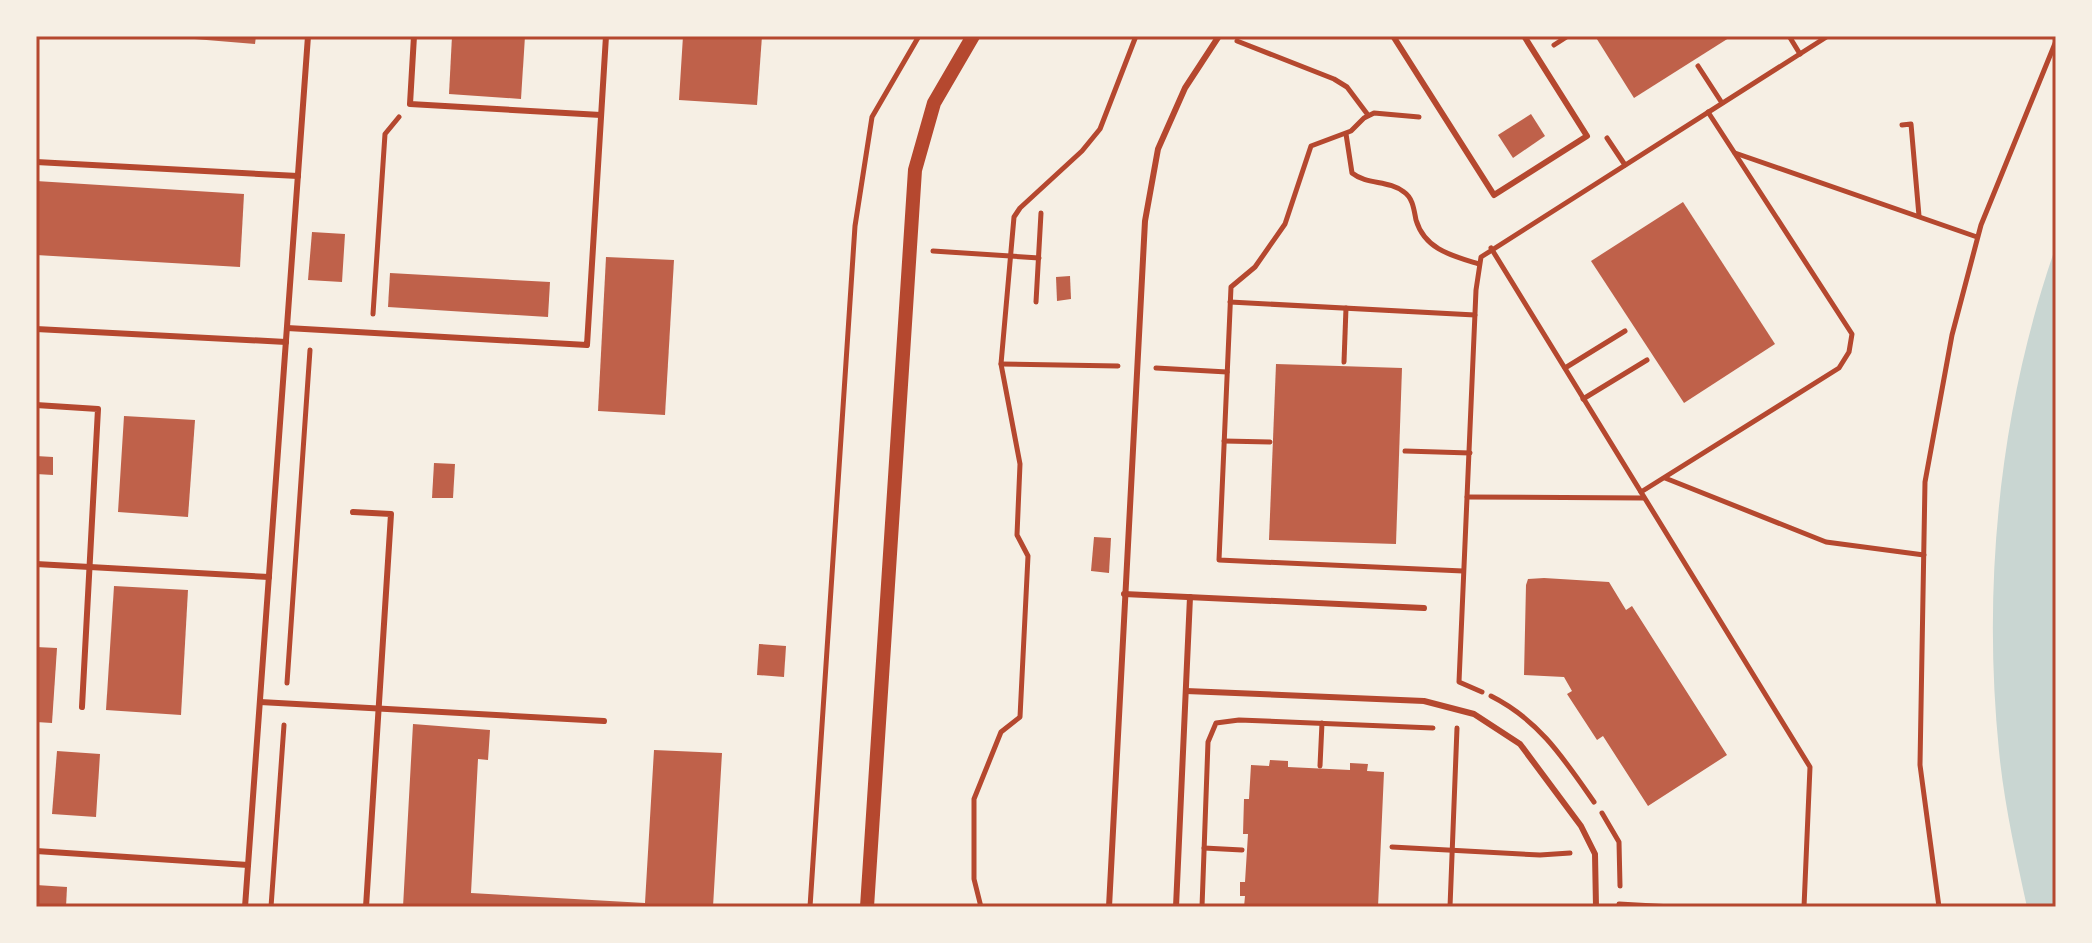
<svg xmlns="http://www.w3.org/2000/svg" width="2092" height="943" viewBox="0 0 2092 943" font-family="'Nunito Sans',sans-serif">
	<style>
		.water { fill: #c9d6d2 }
		.building { fill: #bf614a }
		.lines { fill: none; stroke-linecap: round; stroke-linejoin: round }
		.path { stroke: #b5482f; stroke-width: 5 }
		.service { stroke: #b5482f; stroke-width: 6 }
		.tertiary { stroke: #b5482f; stroke-width: 14 }
		.neatline { fill: none; stroke: #b5482f; stroke-width: 3 }
	</style>
	<rect width="100%" height="100%" fill="#f6efe4"/>
	<path class="water" d="M2056 246V907H2027C2016 856 2004 803 1999 751 1982 582 2000 406 2056 246Z"/>
	<g class="building">
		<polygon points="158,36 256,36 255,44"/>
		<polygon points="452,36 525,36 521,99 449,94"/>
		<polygon points="683,36 762,36 757,105 679,100"/>
		<polygon points="1595,36 1732,36 1634,98"/>
		<polygon points="1531,114 1545,136 1513,158 1498,135"/>
		<polygon points="36,181 244,194 240,267 36,255"/>
		<polygon points="1683,202 1775,344 1684,403 1591,261"/>
		<polygon points="312,232 345,234 342,282 308,280"/>
		<polygon points="606,257 674,260 665,415 598,411"/>
		<polygon points="390,273 550,282 548,317 388,307"/>
		<polygon points="1070,276 1071,299 1057,301 1056,277"/>
		<polygon points="1276,364 1402,368 1396,544 1269,540"/>
		<polygon points="124,416 195,420 188,517 118,512"/>
		<polygon points="36,456 53,457 53,475 36,474"/>
		<polygon points="434,463 455,464 453,498 432,498"/>
		<polygon points="1094,537 1111,538 1109,573 1091,571"/>
		<polygon points="1544,578 1609,582 1626,610 1632,606 1727,755 1648,806 1603,736 1597,740 1567,694 1572,691 1564,677 1524,675 1526,585 1528,579"/>
		<polygon points="114,586 188,590 181,715 106,710"/>
		<polygon points="759,644 786,646 784,677 757,675"/>
		<polygon points="36,647 57,648 52,723 36,722"/>
		<polygon points="413,724 490,730 488,760 478,759 471,893 645,903 654,750 722,753 713,907 403,907"/>
		<polygon points="57,751 100,754 96,817 52,814"/>
		<polygon points="1270,760 1288,761 1288,767 1350,770 1350,763 1368,764 1367,771 1384,772 1378,907 1244,907 1245,896 1240,896 1240,882 1245,882 1248,834 1243,834 1244,799 1249,799 1251,765 1269,766"/>
		<polygon points="36,885 67,887 66,907 36,907"/>
	</g>
	<g class="lines">
		<g class="path">
			<polyline points="1789,36 1800,54"/>
			<polyline points="1237,41 1334,79 1347,87 1368,115"/>
			<polyline points="1554,45 1568,36"/>
			<polyline points="1698,66 1722,103"/>
			<polyline points="1419,117 1374,113 1364,118 1351,131 1311,146 1285,224 1255,267 1231,287 1219,560 1463,571"/>
			<polyline points="1902,125 1911,124 1919,216"/>
			<path d="M1346 134 1352 173C1367 185 1389 180 1404 192 1413 198 1414 210 1416 220 1425 250 1453 256 1479 264"/>
			<polyline points="1607,138 1625,165"/>
			<polyline points="1735,153 1977,237"/>
			<polyline points="1491,248 1810,767 1804,907"/>
			<polyline points="933,251 1039,258"/>
			<polyline points="1036,302 1041,213"/>
			<polyline points="1230,302 1475,315"/>
			<polyline points="373,314 385,134 399,117"/>
			<polyline points="1344,362 1346,308"/>
			<polyline points="1001,364 1118,366"/>
			<polyline points="1156,368 1227,372"/>
			<polyline points="1565,368 1625,331"/>
			<polyline points="1583,399 1647,360"/>
			<polyline points="1224,441 1270,442"/>
			<polyline points="1405,451 1470,453"/>
			<polyline points="1665,478 1826,542 1924,555"/>
			<polyline points="1641,492 1839,368 1849,352 1852,334 1708,112"/>
			<polyline points="1467,497 1643,498"/>
			<polyline points="287,683 310,350"/>
			<polyline points="1482,692 1459,682 1476,290 1481,257 1828,36"/>
			<path d="M1491 696C1539 720 1564 759 1594 802"/>
			<polyline points="1320,766 1322,723"/>
			<polyline points="1602,813 1619,842 1620,886"/>
			<polyline points="1392,847 1540,855 1570,853"/>
			<polyline points="1204,848 1242,850"/>
			<polyline points="1619,904 1672,907"/>
			<polyline points="271,907 284,725"/>
			<polyline points="810,907 855,226 872,117 919,36"/>
			<polyline points="981,907 974,879 974,799 1001,732 1020,717 1028,556 1017,535 1020,464 1001,364 1014,217 1020,208 1082,151 1100,129 1136,36"/>
			<polyline points="1202,907 1208,742 1216,723 1239,720 1433,728"/>
			<polyline points="1450,907 1457,728"/>
			<polyline points="1939,907 1920,765 1925,482 1952,335 1981,225 2056,41"/>
		</g>
		<g class="service">
			<polyline points="414,36 410,104 601,115"/>
			<polyline points="1393,36 1494,195 1587,136 1524,36"/>
			<polyline points="36,162 298,176"/>
			<polyline points="287,328 587,345 606,36"/>
			<polyline points="36,329 286,342"/>
			<polyline points="36,405 98,409 82,707"/>
			<polyline points="353,512 391,514 366,907"/>
			<polyline points="36,564 269,577"/>
			<polyline points="1124,594 1424,608"/>
			<polyline points="1186,691 1424,701 1474,714 1520,744 1581,826 1595,854 1596,907"/>
			<polyline points="260,702 604,721"/>
			<polyline points="36,851 248,865"/>
			<polyline points="245,907 308,36"/>
			<polyline points="1109,907 1145,221 1158,149 1185,88 1219,36"/>
			<polyline points="1176,907 1190,597"/>
		</g>
		<polyline class="tertiary" points="867,907 915,170 934,103 973,36"/>
	</g>
	<rect width="2092" height="943" fill="none" stroke="#f6efe4" stroke-width="76"/>
	<rect x="38" y="38" width="2016" height="867" class="neatline"/>
</svg>
